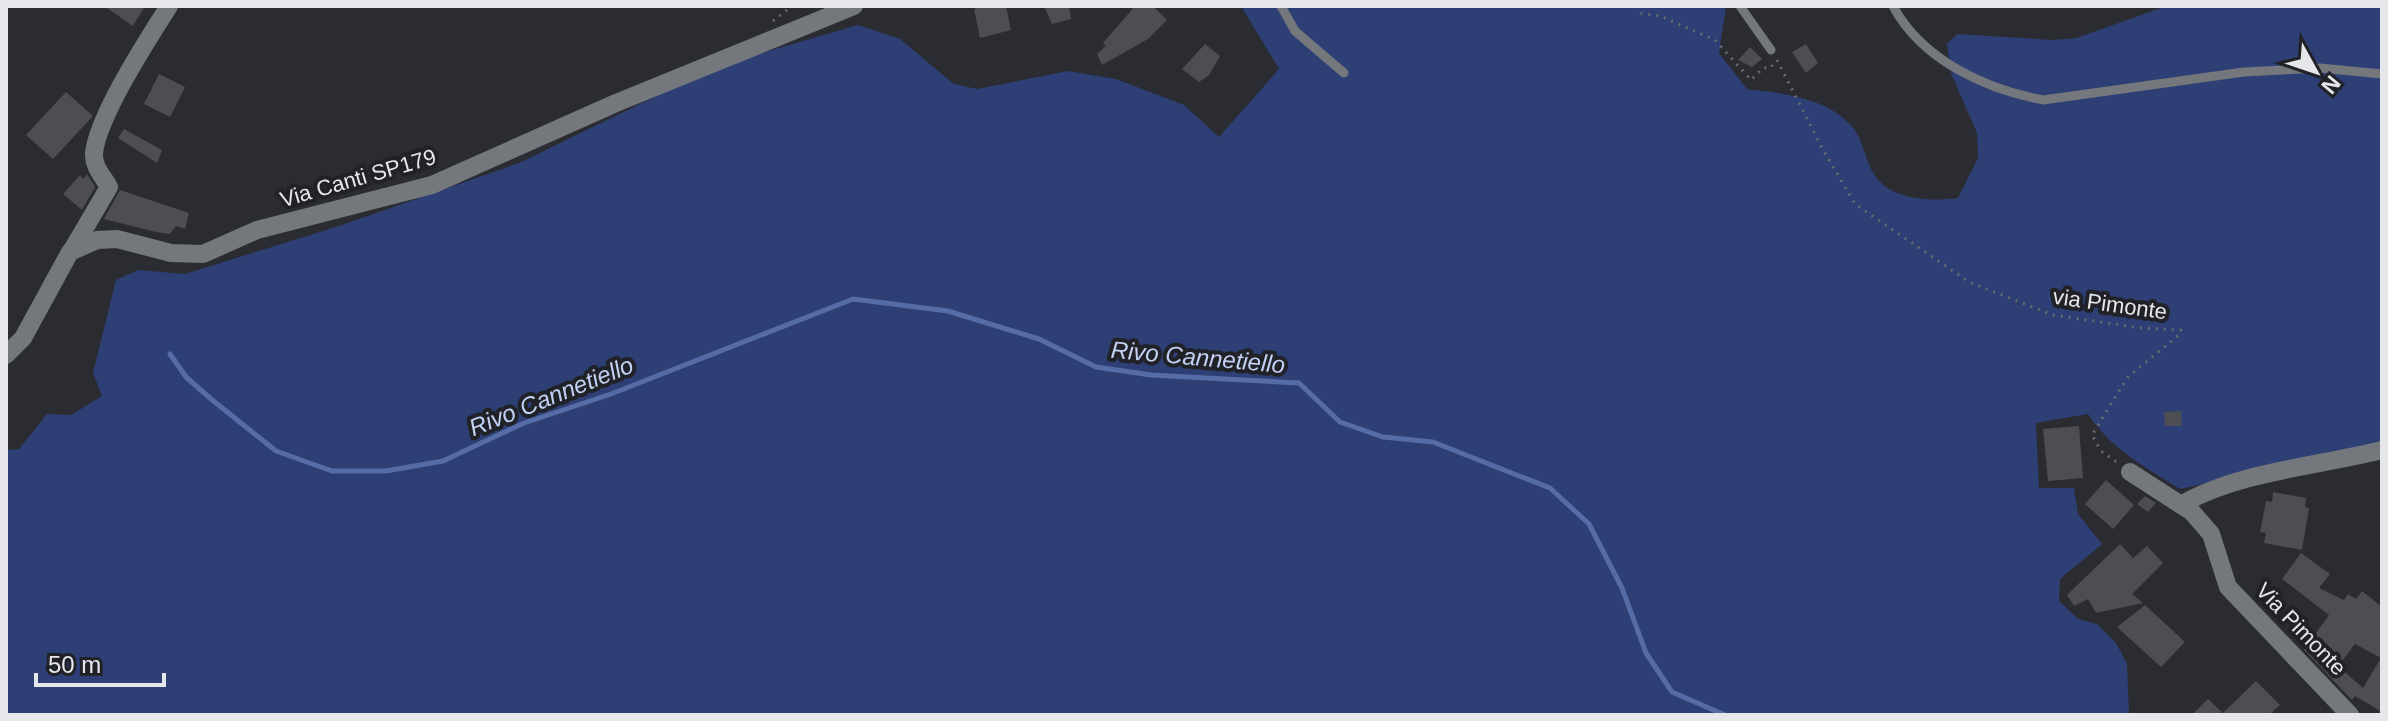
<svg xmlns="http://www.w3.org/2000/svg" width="2388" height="721" viewBox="0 0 2388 721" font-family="Helvetica,sans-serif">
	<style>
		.green { fill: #2d3f74 }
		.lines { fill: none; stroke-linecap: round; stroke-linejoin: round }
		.stream { stroke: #566ca6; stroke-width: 5 }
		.building { fill: #4c4e53; fill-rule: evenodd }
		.path { stroke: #686a6f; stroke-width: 3; stroke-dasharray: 2 6; stroke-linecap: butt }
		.service { stroke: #74777c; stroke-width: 9 }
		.minor { stroke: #74777c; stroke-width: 18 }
		.labels { text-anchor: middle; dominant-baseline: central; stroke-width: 8; stroke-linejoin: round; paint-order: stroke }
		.street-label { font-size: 22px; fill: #e5e7ea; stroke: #212227 }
		.water-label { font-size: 24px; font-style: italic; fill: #c2d1f3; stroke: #212227 }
	</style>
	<rect width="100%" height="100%" fill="#2a2c31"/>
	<path class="green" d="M1241 6H1726L1719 53 1747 89C1782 93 1830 98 1854 129 1862 140 1865 157 1871 169 1885 200 1929 202 1958 198L1978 158 1977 133 1951 73 1947 44 1957 34 2052 40 2077 38 2166 6H2382V445L2180 489C2145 467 2111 449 2088 414L2036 423 2039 488H2074L2078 514 2102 544 2060 579 2059 601 2078 619 2097 624 2116 643 2127 664 2129 715H6V450L19 449 47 414 71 415 102 396 93 373 116 280 138 270 185 274 339 226 519 163 718 66 858 25 900 39 954 84 977 89 1068 71 1116 79 1184 105 1219 137 1279 69Z"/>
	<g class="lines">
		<polyline class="stream" points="170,354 186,377 211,399 276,451 332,471 386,471 443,461 524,423 611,394 853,299 948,311 1039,339 1096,367 1151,375 1299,383 1340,422 1383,437 1433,442 1550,488 1589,524 1622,588 1646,653 1672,692 1725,715"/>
	</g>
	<g class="building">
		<polygon points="104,6 145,6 133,26"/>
		<polygon points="987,6 1006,6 1011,30 980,38 974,9"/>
		<polygon points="1044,6 1069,6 1071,19 1052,24"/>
		<polygon points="1135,6 1153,6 1167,20 1148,39 1102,65 1097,54 1106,46 1103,43"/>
		<polygon points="1205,44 1220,56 1209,75 1199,82 1182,69"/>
		<polygon points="1806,44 1818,63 1806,73 1792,52"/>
		<polygon points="1750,47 1762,59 1752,67 1738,60"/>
		<polygon points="159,74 185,87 170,117 144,104"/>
		<polygon points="66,92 93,116 53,159 26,135"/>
		<polygon points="124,129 162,150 157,163 118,138"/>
		<polygon points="87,174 95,187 82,210 63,194 80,175 83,179"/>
		<polygon points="120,190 189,213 185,229 176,226 170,234 156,232 104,219"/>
		<polygon points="2181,411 2182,426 2165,426 2164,412"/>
		<polygon points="2079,426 2083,478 2048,481 2043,429"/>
		<polygon points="2106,480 2134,505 2113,529 2085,504"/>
		<polygon points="2273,492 2306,498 2305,507 2309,508 2302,550 2264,543 2266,533 2260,532 2266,501 2272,502"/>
		<polygon points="2145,496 2156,503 2148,512 2137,504"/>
		<polygon points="2120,544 2133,558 2147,546 2163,563 2132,594 2143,603 2096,613 2088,599 2074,606 2067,595"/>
		<path d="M2301 553 2330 574 2319 588 2344 600 2348 594 2356 599 2362 591 2382 607V712L2355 696 2352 700 2304 650 2329 615 2282 579ZM2355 644 2381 658 2363 688 2338 666Z"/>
		<polygon points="2145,605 2185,642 2161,667 2117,627"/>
		<polygon points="2256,681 2280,705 2269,715 2192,715 2208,699 2223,713"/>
	</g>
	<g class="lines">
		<g class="path">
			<polyline points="1636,6 1641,13 1660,16 1715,40 1751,80 1763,68 1772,67 1772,62"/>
			<polyline points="773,21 792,6"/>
			<polyline points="1777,60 1822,148 1855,204 1969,282 2053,315 2141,328 2181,330 2180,334 2127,378 2092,435 2101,451 2118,463"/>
		</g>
		<g class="service">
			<polyline points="1281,6 1295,31 1344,73"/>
			<polyline points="1740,6 1771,50"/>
			<path d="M1893 6C1922 60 1985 89 2043 100L2244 72 2320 68 2382 74"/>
		</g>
		<g class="minor">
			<path d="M72 250 109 187C103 176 93 167 94 153 98 116 148 39 169 6"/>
			<polyline points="6,355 23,338 70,252 97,240 117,239 171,253 203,254 257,230 432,185 616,103 854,6"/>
			<polyline points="2130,472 2192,512 2211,534 2228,587 2350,715"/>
			<path d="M2181 505C2236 472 2319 466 2382 450"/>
		</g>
	</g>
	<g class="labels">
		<g class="street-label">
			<text transform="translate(358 178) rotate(-16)">Via Canti SP179</text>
			<text transform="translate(2110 304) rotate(8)">via Pimonte</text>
			<text transform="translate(2301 629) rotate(46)">Via Pimonte</text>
		</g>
		<g class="water-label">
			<text transform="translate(1198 357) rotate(5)">Rivo Cannetiello</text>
			<text transform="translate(551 396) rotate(-22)">Rivo Cannetiello</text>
		</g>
	</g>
	<rect width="2388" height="721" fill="none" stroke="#e5e7ea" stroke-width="16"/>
	<g transform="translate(2316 72) rotate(130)" stroke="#212227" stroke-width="6" paint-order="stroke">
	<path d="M0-6L14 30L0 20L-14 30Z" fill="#e5e7ea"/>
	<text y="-12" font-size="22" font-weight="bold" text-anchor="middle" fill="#e5e7ea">N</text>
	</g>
	<path d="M36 673v12h128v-12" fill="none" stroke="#e5e7ea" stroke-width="4"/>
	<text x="48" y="673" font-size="24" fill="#e5e7ea" stroke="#212227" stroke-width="6" paint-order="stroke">50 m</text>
</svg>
